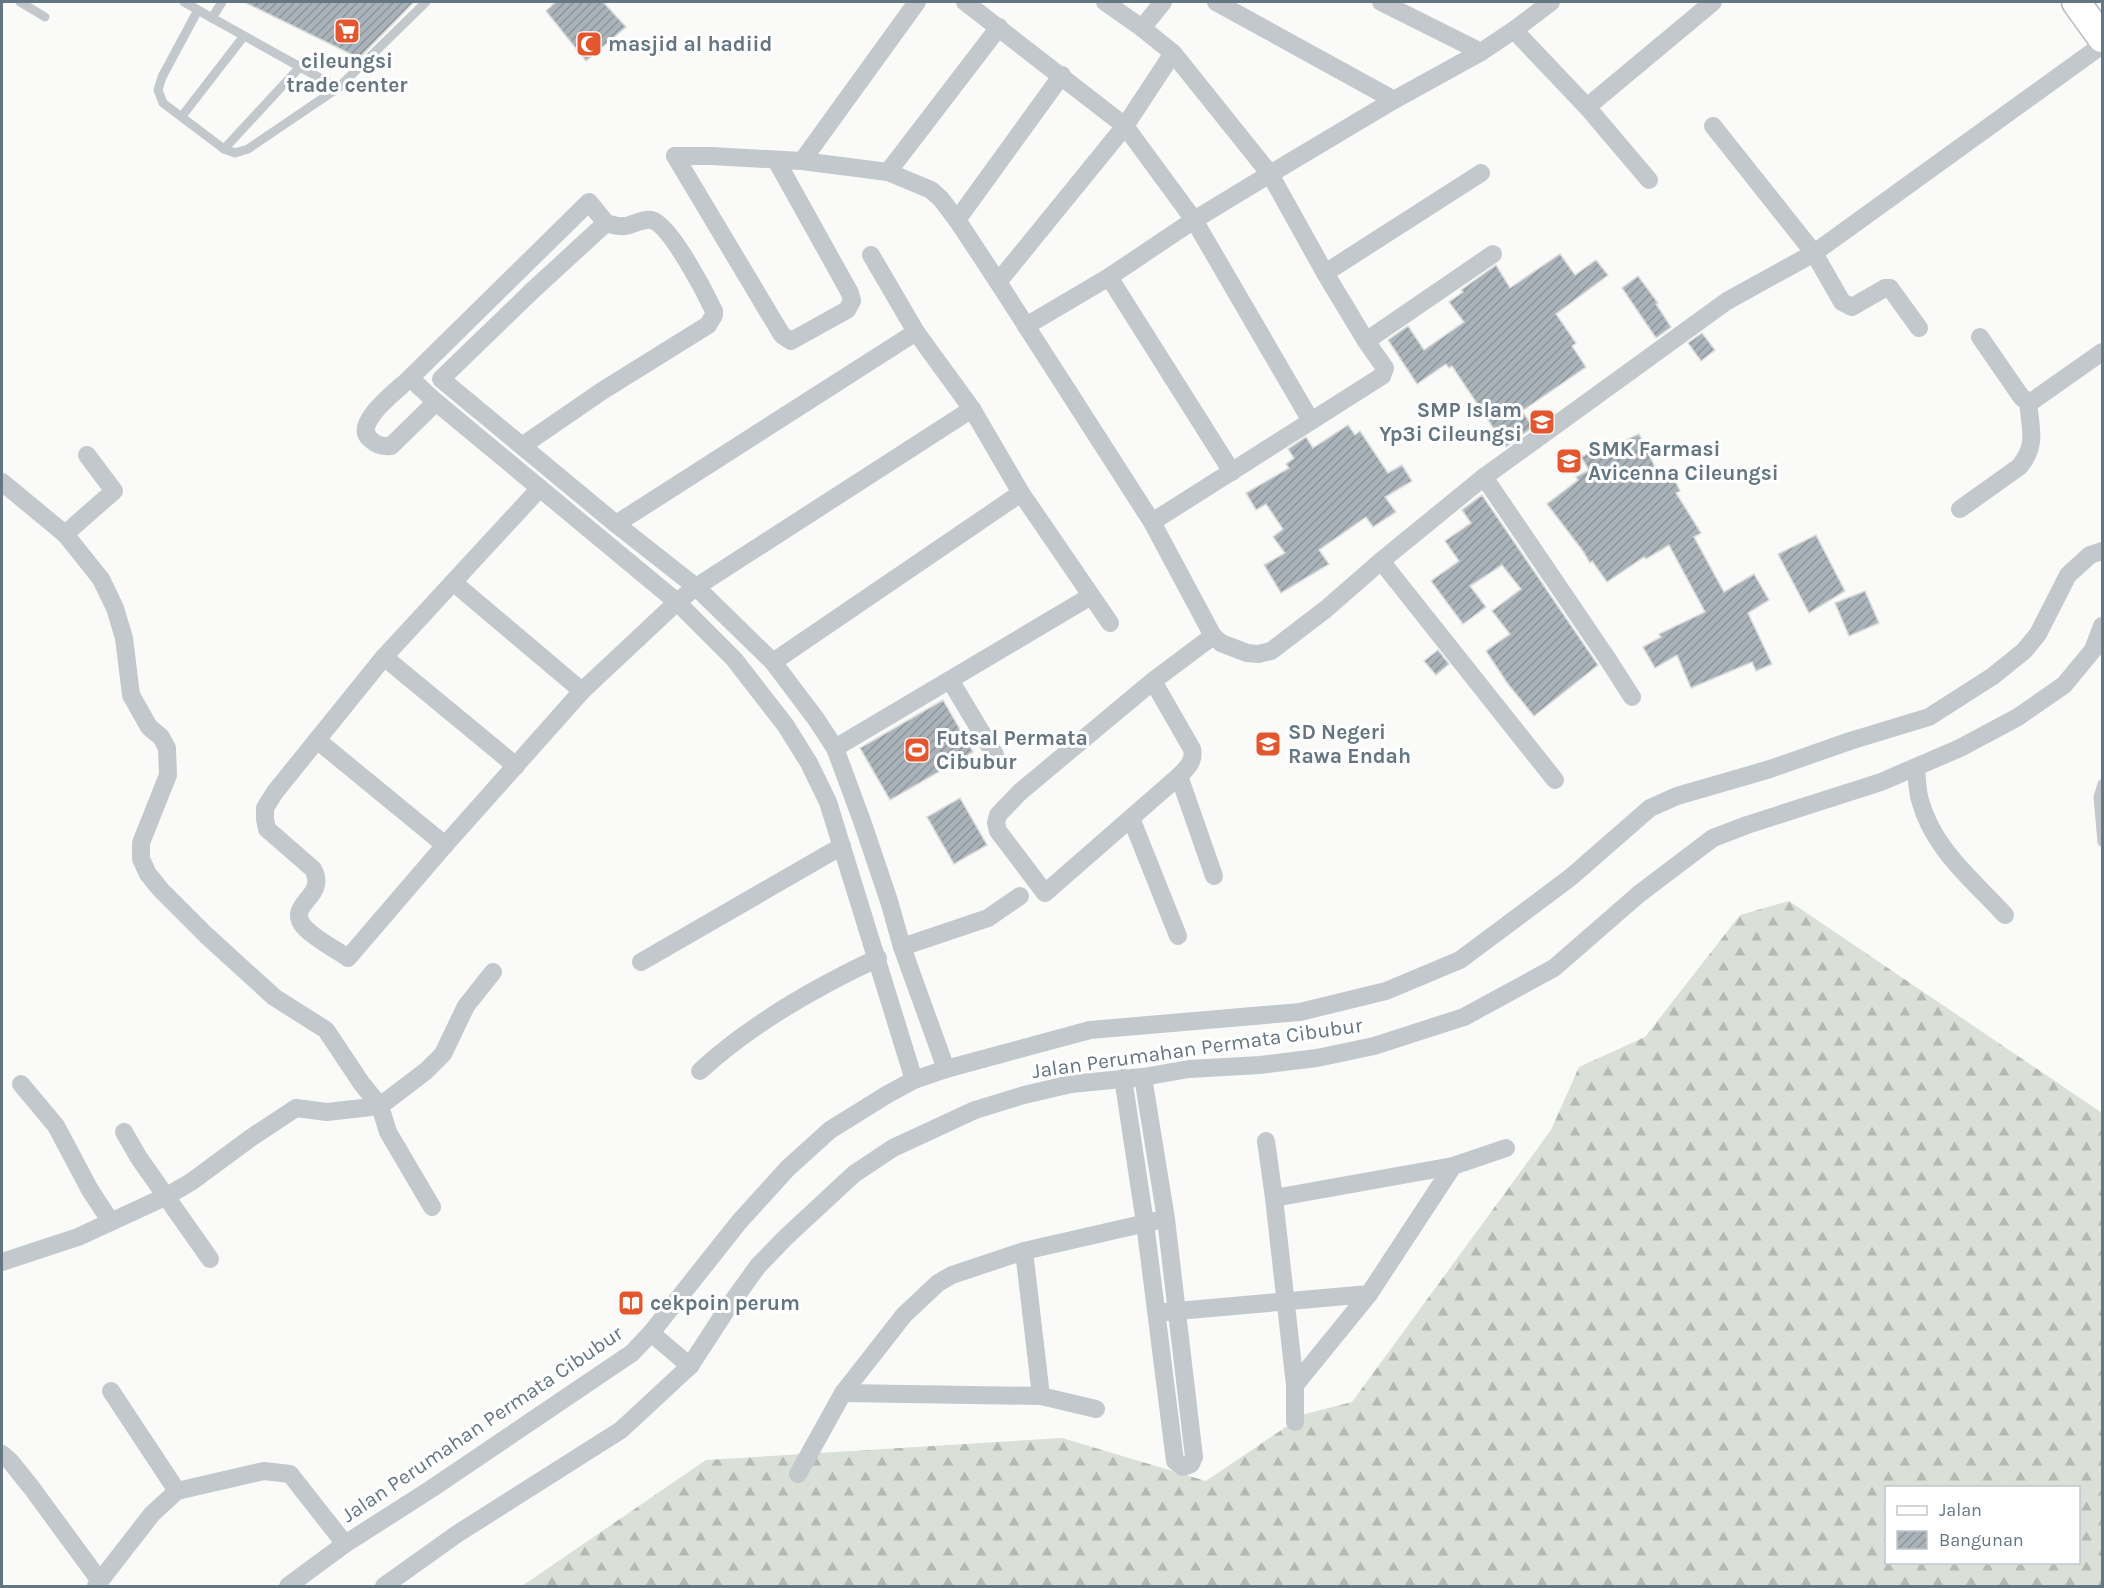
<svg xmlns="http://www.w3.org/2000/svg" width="2104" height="1588" viewBox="0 0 2104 1588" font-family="Karla,sans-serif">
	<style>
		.forest { fill: url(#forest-firs); fill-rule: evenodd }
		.building { fill: url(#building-hatch); stroke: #dcdcda; stroke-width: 1.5 }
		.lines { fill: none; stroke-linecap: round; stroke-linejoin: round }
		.primary-casing { stroke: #b5babe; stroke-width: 31 }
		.lane { stroke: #c3c8cc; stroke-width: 9 }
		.street { stroke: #c3c8cc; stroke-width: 18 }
		.primary { stroke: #fff; stroke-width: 28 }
		.labels { text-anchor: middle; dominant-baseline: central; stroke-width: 6; stroke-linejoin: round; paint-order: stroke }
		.poi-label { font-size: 21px; font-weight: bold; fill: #657683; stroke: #fff; text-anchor: start }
		.street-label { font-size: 21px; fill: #657683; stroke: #fff }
	</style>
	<defs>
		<pattern id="forest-firs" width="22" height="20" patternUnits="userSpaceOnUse" patternTransform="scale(1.5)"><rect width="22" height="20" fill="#dadfd7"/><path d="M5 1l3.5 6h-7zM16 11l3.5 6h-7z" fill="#b4b9b4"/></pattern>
		<pattern id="building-hatch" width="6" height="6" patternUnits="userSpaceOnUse" patternTransform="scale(1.5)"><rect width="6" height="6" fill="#aab3b9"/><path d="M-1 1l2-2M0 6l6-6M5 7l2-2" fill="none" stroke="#8e969c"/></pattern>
	</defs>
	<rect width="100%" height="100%" fill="#fafaf8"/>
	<path class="forest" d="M1789 901 2102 1113V1586H522L706 1460 1062 1438 1206 1481 1305 1414 1352 1402 1551 1130 1579 1067 1645 1037 1740 915ZM1886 1488H2078V1562H1886Z"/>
	<g class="building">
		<polygon points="244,2 414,2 359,58"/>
		<polygon points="556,2 603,2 626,27 586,61 546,11"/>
		<polygon points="1560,254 1575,275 1596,260 1608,275 1556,314 1576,343 1572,346 1586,367 1522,411 1533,427 1506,447 1452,366 1449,368 1446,364 1417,384 1388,340 1408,326 1424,350 1464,322 1449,302 1463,292 1461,290 1496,265 1510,288"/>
		<polygon points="1638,276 1658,303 1656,304 1671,327 1656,338 1622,288"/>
		<polygon points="1702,333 1715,350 1701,361 1688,343"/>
		<polygon points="1348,425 1355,435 1360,431 1388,473 1402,465 1412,481 1385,497 1396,512 1373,527 1366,517 1319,550 1329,564 1281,593 1264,565 1285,553 1273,537 1283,529 1266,504 1256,510 1246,493 1289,468 1286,464 1294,458 1288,449 1306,437 1313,448"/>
		<polygon points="1639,434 1660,477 1671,472 1680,491 1676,493 1701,533 1694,537 1724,592 1754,574 1769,600 1748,613 1772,664 1756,671 1752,662 1691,688 1677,655 1655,668 1643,647 1661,637 1659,634 1705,612 1669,545 1646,559 1644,557 1607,582 1592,561 1590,563 1583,551 1547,504 1578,480 1576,477 1589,470 1581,457 1598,448 1600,452"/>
		<polygon points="1482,495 1598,665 1534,716 1508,684 1486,651 1510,634 1492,611 1521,589 1502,565 1470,586 1486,607 1463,624 1431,581 1459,561 1445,541 1471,523 1462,510"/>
		<polygon points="1816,535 1845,591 1809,613 1778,554"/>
		<polygon points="1865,591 1879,623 1849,636 1835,603"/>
		<polygon points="1438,650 1449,664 1436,675 1424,661"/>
		<polygon points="943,700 973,752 890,800 860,748"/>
		<polygon points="960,798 987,845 954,864 927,817"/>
	</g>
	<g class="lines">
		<g class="primary-casing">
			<polyline id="primary" points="2076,2 2102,38"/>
		</g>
		<g class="lane">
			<polyline points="20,2 45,17"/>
			<polyline points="184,2 212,18"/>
			<polyline points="222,2 212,18 338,88 426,2"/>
			<polyline points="198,10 162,77 158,90 163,103 224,149 235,153 248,149 338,88"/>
			<polyline points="182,116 244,36"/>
			<polyline points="224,149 299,68"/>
			<polyline points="2102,784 2098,797 2102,842"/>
		</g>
		<g class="street">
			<polyline points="965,2 1125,126 1173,53"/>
			<polyline points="1105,2 1142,28 1173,53 1270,174 1325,273 1366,341 1385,368 1382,376 1152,522"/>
			<polyline points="1216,2 1394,100"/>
			<polyline points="1381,2 1481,52"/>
			<polyline points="1142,28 1163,2"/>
			<polyline points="1514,30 1587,107 1649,180"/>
			<polyline points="1587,107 1713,2"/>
			<polyline points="1713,126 1814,253 1842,302 1852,307 1885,288 1890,288 1919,328"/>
			<polyline points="675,156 711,156 802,161 888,172 931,190 941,199 957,220 998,282 1152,522 1213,636"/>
			<polyline points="675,156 782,335 791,341 847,310 852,301 850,293 776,160"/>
			<polyline points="802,161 917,2"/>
			<polyline points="888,172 999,27"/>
			<polyline points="957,220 1062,75"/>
			<polyline points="606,223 533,290 441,379 616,524 696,587 773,662 816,719 835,748 862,821 889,901 902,947 946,1069"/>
			<polyline points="871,255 916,332"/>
			<polyline points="1325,273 1481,173"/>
			<polyline points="1109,277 1232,472"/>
			<polyline points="998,282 1125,126 1194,220 1311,421"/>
			<polyline points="1026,326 1109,277 1194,220 1270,174 1394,100 1481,52 1514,30 1551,2"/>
			<polyline points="1980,337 2022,398 2031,402 2102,352"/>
			<polyline points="1366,341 1493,254"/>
			<path d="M410 378C398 390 352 423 370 439 376 445 383 447 391 446L436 402"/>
			<path d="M522 446 602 391 708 325 714 315V311C705 292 671 226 652 220 643 218 633 225 625 226 618 227 613 225 606 223L589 202 410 378 436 402 677 602 734 659 786 726 809 763 828 802 914 1080"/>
			<polyline points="1484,477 1609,661 1632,697"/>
			<polyline points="2,482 65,534 101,579 115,608 124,638 131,695 149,727 161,737 167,748 168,775 141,843 141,859 148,874 161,890 206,935 274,997 326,1030 362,1084 380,1106 388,1132 432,1207"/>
			<path d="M540 488 384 657 275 792 265 808V819L267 829 313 869C329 898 283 904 305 928 317 940 335 949 348 958L445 845 582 691 677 602 696 587 972 409"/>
			<path d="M1960 509 2019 467C2038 445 2030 428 2028 401"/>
			<polyline points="616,524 916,332 972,409 1021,493 1110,623"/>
			<polyline points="65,534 114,491 87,455"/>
			<polyline points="1381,561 1555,780"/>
			<polyline points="453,582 582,691"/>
			<polyline points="384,657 516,766"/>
			<polyline points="773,662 1021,493"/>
			<polyline points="950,680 995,755"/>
			<path d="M1153 681 1192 749C1195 761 1187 768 1179 776L1045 893 998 831 996 823 998 815 1020 792 1153 681 1213 636 1221 643 1247 653 1258 654 1271 651 1326 609 1381 561 1484 477 1727 301 1814 253 2102 45"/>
			<polyline points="317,740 445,845"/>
			<polyline points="835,748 1091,596"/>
			<path d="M1916 768C1917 778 1917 790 1920 800 1933 849 1973 880 2005 915"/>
			<polyline points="1179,776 1214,876"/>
			<polyline points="1131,818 1178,936"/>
			<polyline points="902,947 988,918 1020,896"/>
			<polyline points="641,962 842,846"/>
			<path d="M700 1071C750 1025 816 987 878 958"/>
			<polyline points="1123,1078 1145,1223 1175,1461 1183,1467 1191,1464 1194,1457 1166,1219 1143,1077"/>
			<polyline points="21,1084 56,1126 90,1190 111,1222"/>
			<polyline points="124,1132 139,1158 210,1259"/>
			<polyline points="1266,1141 1274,1198 1453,1166"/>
			<polyline points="1274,1198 1295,1385 1369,1294"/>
			<polyline points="2,1262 78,1237 167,1196 191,1182 252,1137 296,1108 327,1112 380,1106 426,1071 443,1054 466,1006 493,972"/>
			<polyline points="1166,1312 1369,1294 1453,1166 1506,1148"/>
			<polyline points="651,1333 690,1366"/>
			<polyline points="1295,1385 1295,1422"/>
			<polyline points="111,1391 177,1491"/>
			<polyline points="843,1393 1041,1396 1024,1251"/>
			<polyline points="1041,1396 1096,1409"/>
			<polyline points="2,1454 10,1461 31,1487 100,1581"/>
			<polyline points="798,1474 843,1393 904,1315 938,1283 952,1275 1024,1251 1155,1221"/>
			<polyline points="96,1586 152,1514 177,1491 264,1471 290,1474 345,1544"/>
			<polyline points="288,1586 345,1544 431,1489 632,1353 651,1333 739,1222 788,1168 830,1130 888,1094 914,1080 946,1069 1090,1030 1300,1012 1386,991 1460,960 1571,877 1650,808 1677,796 1770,769 1850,741 1929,717 1993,676 2024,651 2038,634 2068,575 2090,555 2102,551"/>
			<polyline points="384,1586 457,1534 621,1430 690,1366 727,1309 758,1266 785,1238 854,1174 893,1148 975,1110 1024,1095 1071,1084 1143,1077 1189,1069 1260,1065 1317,1058 1374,1046 1464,1017 1554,968 1639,894 1713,838 1747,825 1881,782 1960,748 2018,717 2064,685 2093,650 2102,626"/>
		</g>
		<use href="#primary" class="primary"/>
	</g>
	<defs>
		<g id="supermarket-square" transform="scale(1.35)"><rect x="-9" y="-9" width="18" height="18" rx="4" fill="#e4572e" stroke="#fff"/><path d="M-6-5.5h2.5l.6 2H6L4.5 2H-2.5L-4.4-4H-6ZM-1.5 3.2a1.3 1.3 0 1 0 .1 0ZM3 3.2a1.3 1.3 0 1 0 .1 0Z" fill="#fff"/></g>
		<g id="mosque-square" transform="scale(1.35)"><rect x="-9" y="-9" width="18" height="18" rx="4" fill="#e4572e" stroke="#fff"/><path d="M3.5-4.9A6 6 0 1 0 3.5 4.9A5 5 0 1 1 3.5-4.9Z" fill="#fff"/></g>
		<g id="school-square" transform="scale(1.35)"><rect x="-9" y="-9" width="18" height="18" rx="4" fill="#e4572e" stroke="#fff"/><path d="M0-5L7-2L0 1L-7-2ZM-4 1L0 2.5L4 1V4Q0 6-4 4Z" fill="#fff"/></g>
		<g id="stadium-square" transform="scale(1.35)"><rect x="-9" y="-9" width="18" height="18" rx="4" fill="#e4572e" stroke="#fff"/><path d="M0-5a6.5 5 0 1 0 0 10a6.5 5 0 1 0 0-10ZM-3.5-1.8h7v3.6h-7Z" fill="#fff"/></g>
		<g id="library-square" transform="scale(1.35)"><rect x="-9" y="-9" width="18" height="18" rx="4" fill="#e4572e" stroke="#fff"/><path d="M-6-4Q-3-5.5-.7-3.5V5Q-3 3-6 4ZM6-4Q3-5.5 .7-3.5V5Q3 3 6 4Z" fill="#fff"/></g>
	</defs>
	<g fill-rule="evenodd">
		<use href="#supermarket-square" x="347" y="31"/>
		<use href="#mosque-square" x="589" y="44"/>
		<use href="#school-square" x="1542" y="422"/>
		<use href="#school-square" x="1569" y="461"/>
		<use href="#school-square" x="1268" y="744"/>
		<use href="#stadium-square" x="917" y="750"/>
		<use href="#library-square" x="631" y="1303"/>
	</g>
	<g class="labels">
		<g class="poi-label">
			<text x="608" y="44">masjid al hadiid</text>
			<text x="347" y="61" text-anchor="middle">cileungsi<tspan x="347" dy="24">trade center</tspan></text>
			<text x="1522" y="410" text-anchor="end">SMP Islam<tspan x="1522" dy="24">Yp3i Cileungsi</tspan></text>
			<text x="1588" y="449">SMK Farmasi<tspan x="1588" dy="24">Avicenna Cileungsi</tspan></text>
			<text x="1288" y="732">SD Negeri<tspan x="1288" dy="24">Rawa Endah</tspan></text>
			<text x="936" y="738">Futsal Permata<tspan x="936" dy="24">Cibubur</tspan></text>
			<text x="650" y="1303">cekpoin perum</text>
		</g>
		<g class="street-label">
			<text transform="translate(1197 1048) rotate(-8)">Jalan Perumahan Permata Cibubur</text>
			<text transform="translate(482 1424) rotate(-34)">Jalan Perumahan Permata Cibubur</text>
		</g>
	</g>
	<rect width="2104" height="1588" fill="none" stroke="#657683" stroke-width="6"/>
	<rect x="1885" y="1486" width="195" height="78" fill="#ffffff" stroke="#c1c8cd" stroke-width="1.5"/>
	<rect x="1897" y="1506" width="30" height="9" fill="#ffffff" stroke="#c1c8cd" stroke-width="1.5"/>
	<text x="1939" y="1516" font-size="18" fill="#657683">Jalan</text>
	<rect x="1897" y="1531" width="30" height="18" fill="url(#building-hatch)" stroke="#c1c8cd" stroke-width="1.5"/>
	<text x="1939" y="1546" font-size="18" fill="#657683">Bangunan</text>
</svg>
